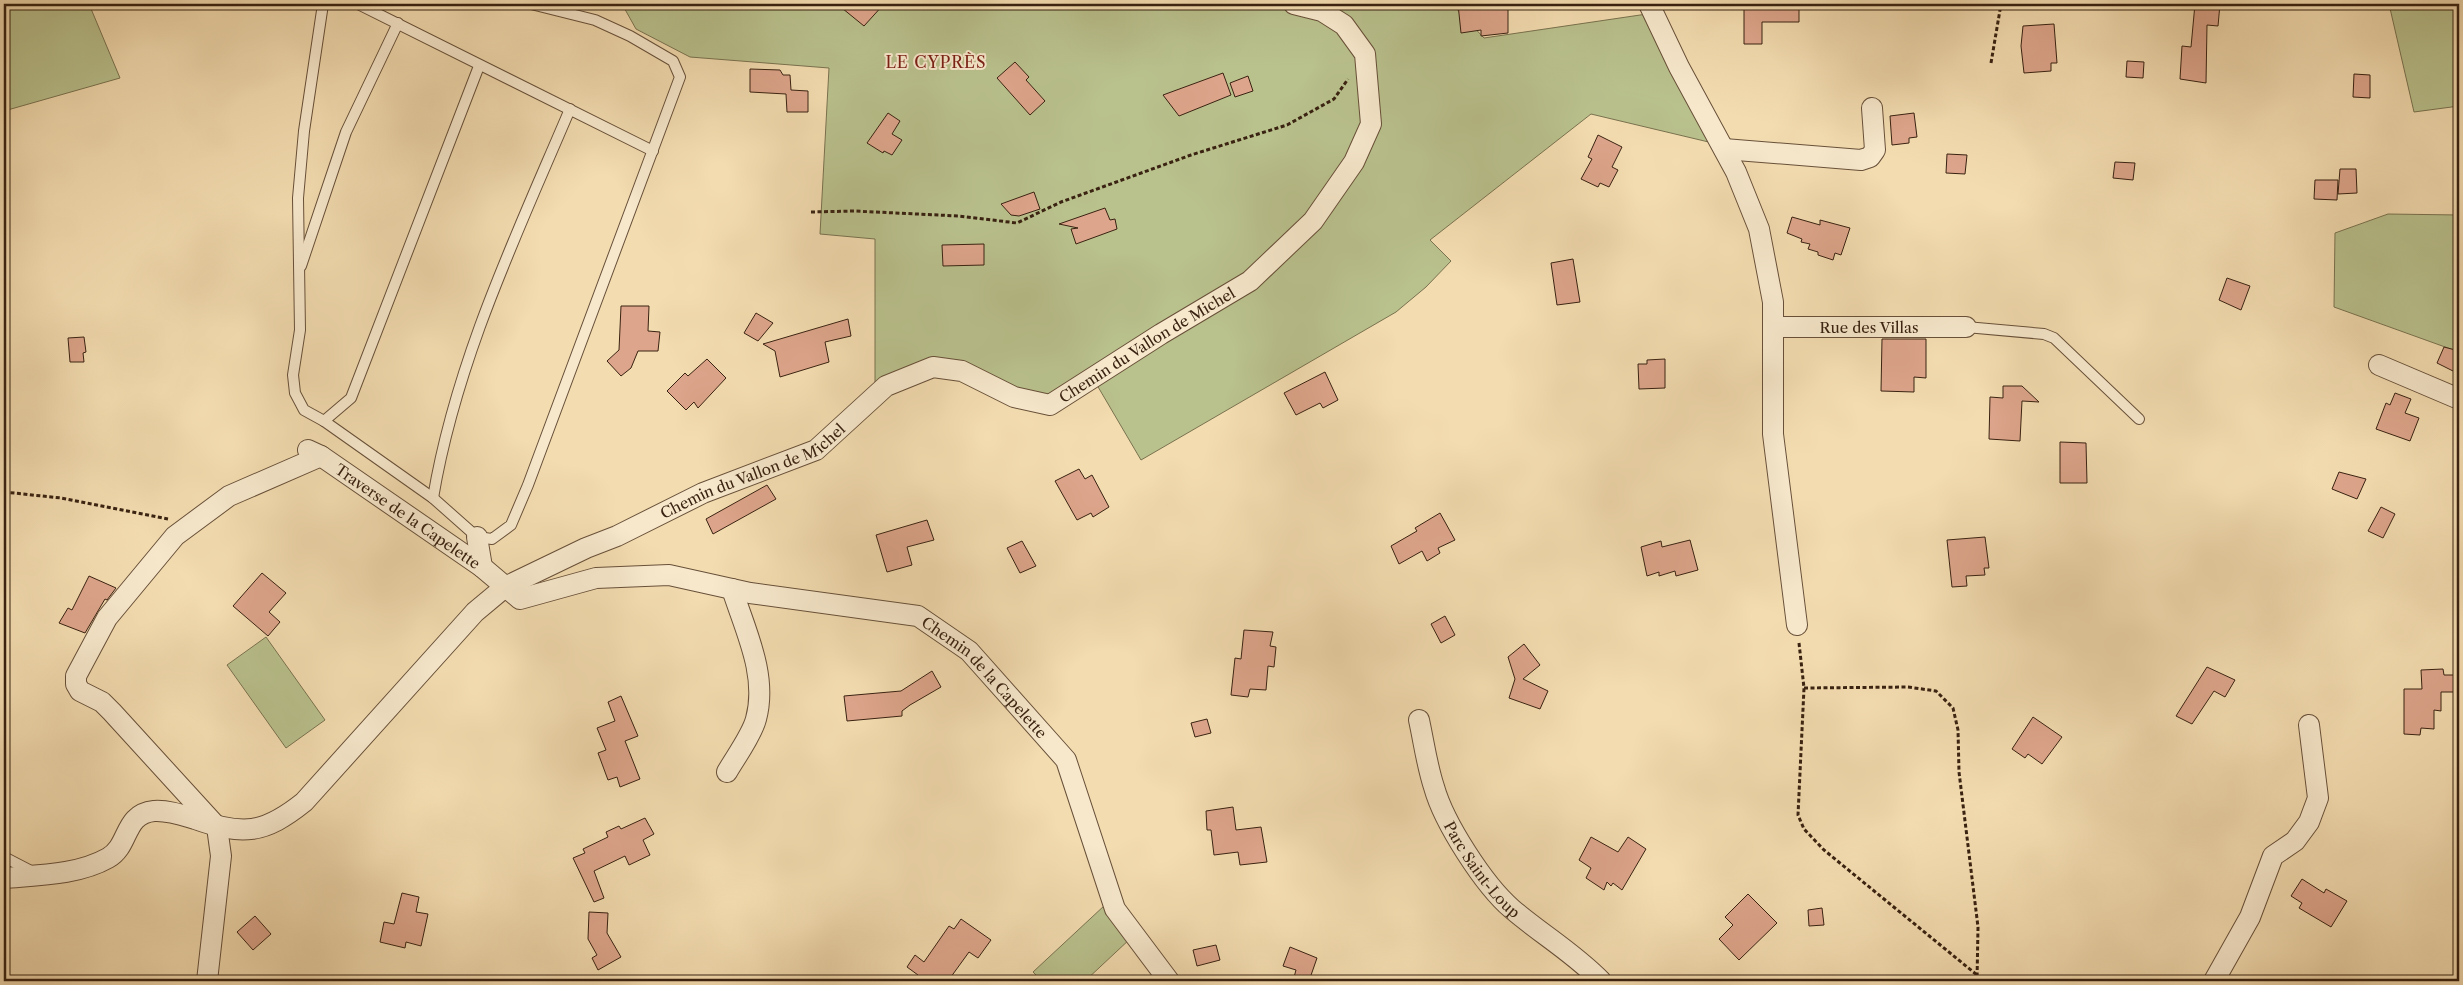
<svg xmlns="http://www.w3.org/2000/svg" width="2463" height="985" viewBox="0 0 2463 985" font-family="'Libre Caslon Text',serif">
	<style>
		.green { fill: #b9c18d; stroke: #79724f }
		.building { fill: #dda58b; stroke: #392211 }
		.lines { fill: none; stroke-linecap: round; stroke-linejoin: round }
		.service-casing { stroke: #685039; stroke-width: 12 }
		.minor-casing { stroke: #685039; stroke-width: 22 }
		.path { stroke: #392211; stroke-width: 3; stroke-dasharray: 4 2.5; stroke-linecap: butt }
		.service { stroke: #f7e8cc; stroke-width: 10 }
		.minor { stroke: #f7e8cc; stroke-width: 20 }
		.labels { text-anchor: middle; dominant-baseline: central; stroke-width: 4; stroke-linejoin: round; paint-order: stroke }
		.street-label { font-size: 15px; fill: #392211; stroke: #f7e8cc }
		.neighbourhood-label { font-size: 16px; letter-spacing: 1px; fill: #7a1f14; stroke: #f7e8cc }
	</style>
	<rect width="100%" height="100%" fill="#f3dcb0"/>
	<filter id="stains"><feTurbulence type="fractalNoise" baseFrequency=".004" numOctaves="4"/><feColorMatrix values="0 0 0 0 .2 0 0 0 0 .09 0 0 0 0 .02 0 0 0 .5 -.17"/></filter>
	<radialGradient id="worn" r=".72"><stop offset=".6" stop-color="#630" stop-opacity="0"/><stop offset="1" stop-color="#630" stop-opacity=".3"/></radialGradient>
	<g class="green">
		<polygon points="4,4 89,4 120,78 4,111"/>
		<polygon points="622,4 1452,4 1484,38 1647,14 1717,144 1591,114 1430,240 1451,261 1426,287 1396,312 1141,460 1094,380 1030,407 946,369 875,391 875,239 820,234 829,68 690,57 636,29"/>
		<polygon points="2389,4 2459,4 2459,106 2414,112"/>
		<polygon points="2388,214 2459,215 2459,352 2334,307 2335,233"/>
		<polygon points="266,637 325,720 286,748 227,665"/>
		<polygon points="1105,905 1131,938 1085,981 1042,981 1033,972"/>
	</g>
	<g class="building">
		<polygon points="837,4 884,4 864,26"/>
		<polygon points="1458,4 1508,4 1508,33 1481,36 1481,30 1461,33"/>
		<polygon points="1744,4 1799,4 1799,22 1762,22 1762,44 1744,44"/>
		<polygon points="2195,4 2220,4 2218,26 2207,25 2206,83 2180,79 2182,46 2191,47"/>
		<polygon points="2054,24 2057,63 2051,63 2051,71 2024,73 2021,46 2023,26"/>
		<polygon points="2127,61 2144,62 2143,78 2126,77"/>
		<polygon points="1015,62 1029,77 1026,80 1045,101 1030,115 997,78"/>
		<polygon points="750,69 780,70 783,75 790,75 791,90 808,91 808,112 787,112 786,94 750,92"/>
		<polygon points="1223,73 1231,95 1179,116 1163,95"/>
		<polygon points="2354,74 2370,75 2370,98 2353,97"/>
		<polygon points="1248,76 1253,91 1235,97 1230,83"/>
		<polygon points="888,113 900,121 892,134 902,140 892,155 884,151 883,153 867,143"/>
		<polygon points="1914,113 1917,137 1909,138 1909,143 1892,145 1890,116"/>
		<polygon points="1598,135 1622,147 1612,167 1618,170 1609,187 1600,183 1598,187 1581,179 1592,159 1588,157"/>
		<polygon points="1947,154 1967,155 1965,174 1946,173"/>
		<polygon points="2115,162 2135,163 2133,180 2113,178"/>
		<polygon points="2340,169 2356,169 2357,193 2338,194"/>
		<polygon points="2315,180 2338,180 2337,200 2314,199"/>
		<polygon points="1034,192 1040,209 1019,216 1011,215 1001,204"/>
		<polygon points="1105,208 1110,220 1115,219 1117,229 1076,244 1071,229 1078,228 1059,224"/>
		<polygon points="1792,217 1820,225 1820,220 1850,228 1841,255 1835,253 1833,260 1818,255 1818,252 1808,249 1810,244 1801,242 1802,239 1787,233"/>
		<polygon points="984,244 984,265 943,266 942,245"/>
		<polygon points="1573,259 1580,302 1557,305 1551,263"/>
		<polygon points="2227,278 2250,286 2241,310 2219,300"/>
		<polygon points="621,306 649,306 648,331 660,332 658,351 638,351 631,368 621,376 607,361 619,350"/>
		<polygon points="756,313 773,323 758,341 744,333"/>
		<polygon points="848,319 851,336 825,342 829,362 780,377 775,351 763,344"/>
		<polygon points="84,337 86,352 83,353 84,362 70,362 68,338"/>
		<polygon points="1882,339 1926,339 1926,378 1914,377 1914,392 1881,391"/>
		<polygon points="2444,347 2459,351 2459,374 2437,363"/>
		<polygon points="707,359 726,378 698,408 694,402 686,410 667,391 685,373 688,376"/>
		<polygon points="1665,359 1665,388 1639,389 1638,364 1647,364 1647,360"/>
		<polygon points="1325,372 1338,400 1323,408 1320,403 1296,415 1284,393"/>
		<polygon points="2003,386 2022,386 2039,402 2022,401 2020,441 1989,439 1990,397 2003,398"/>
		<polygon points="2395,393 2411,399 2405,413 2419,418 2410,441 2376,429 2386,403 2390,405"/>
		<polygon points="2060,442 2086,443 2087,483 2060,483"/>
		<polygon points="1079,469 1085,479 1092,475 1109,507 1093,517 1091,513 1077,520 1055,481"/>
		<polygon points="2339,472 2366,479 2357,499 2332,489"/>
		<polygon points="767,485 776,499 713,534 706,519"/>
		<polygon points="2381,507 2395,514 2383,538 2368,531"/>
		<polygon points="1440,513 1455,540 1438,548 1440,553 1427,561 1422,551 1399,564 1391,546 1417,531 1415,528"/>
		<polygon points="927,520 934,540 907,547 912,565 887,572 876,535"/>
		<polygon points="1985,537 1989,568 1984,568 1985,575 1966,576 1967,586 1952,587 1947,540"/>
		<polygon points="1690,540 1698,570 1676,576 1675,571 1659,576 1659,572 1647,576 1641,547 1661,541 1662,547"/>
		<polygon points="1022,541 1036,566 1020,573 1007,548"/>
		<polygon points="262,573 286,593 269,612 280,622 268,636 233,606"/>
		<polygon points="89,576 116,588 107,600 105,599 85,633 59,623 68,608 72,610"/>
		<polygon points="1445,616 1455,635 1441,643 1431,624"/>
		<polygon points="1244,630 1273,632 1270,646 1276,647 1274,667 1268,666 1266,690 1250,689 1248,697 1231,695 1235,658 1241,659"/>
		<polygon points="1524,644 1540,665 1523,679 1548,691 1540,709 1509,698 1515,679 1508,657"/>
		<polygon points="2207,667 2235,680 2225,697 2214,691 2192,724 2176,716"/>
		<polygon points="2443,669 2444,675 2459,675 2459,692 2441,692 2441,711 2434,710 2434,729 2421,728 2420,735 2404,734 2404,689 2422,689 2421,670"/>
		<polygon points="932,671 941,687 910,705 902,711 902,716 847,721 844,696 901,691"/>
		<polygon points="621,696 638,736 625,741 640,779 620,787 617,777 608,780 598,753 606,750 597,728 615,721 608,702"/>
		<polygon points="2033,717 2062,737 2042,764 2028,754 2025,758 2012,749"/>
		<polygon points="1207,719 1211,733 1195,737 1191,723"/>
		<polygon points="1233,807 1236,830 1261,827 1267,862 1240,865 1238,852 1214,855 1211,830 1207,830 1206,811"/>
		<polygon points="645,818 654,834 643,840 650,855 629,865 625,856 594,871 604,898 594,902 573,858 585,853 583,849 608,837 606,832 619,826 621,829"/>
		<polygon points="1591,837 1618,852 1628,837 1646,849 1622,890 1613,883 1611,886 1607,882 1604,890 1586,878 1591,868 1579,860"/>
		<polygon points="2302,879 2324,893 2326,889 2347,901 2331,927 2299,908 2302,903 2291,896"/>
		<polygon points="402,893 419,897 416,912 428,914 421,946 406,942 405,948 380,942 384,922 394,924"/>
		<polygon points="1748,894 1777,923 1739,960 1719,939 1733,925 1725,917"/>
		<polygon points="1822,908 1824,925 1809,926 1808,910"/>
		<polygon points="589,912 608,913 607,933 621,957 598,970 592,958 597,955 588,939"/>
		<polygon points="255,916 271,934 253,950 237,932"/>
		<polygon points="961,919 991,940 978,958 969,952 948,981 914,981 918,975 907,967 915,955 924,962 949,926 954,929"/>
		<polygon points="1216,945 1220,960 1197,966 1193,950"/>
		<polygon points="1290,947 1317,958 1309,981 1293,981 1296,970 1283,966"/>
	</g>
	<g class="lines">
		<g class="service-casing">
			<g id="service">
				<polyline points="323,4 304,131 298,198 300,330 293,375 295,393 304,410 324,421 433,498 477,537 492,539 511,525 528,485 680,77 673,61 630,36 595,20 531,4"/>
				<polyline points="358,4 653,151"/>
				<polyline points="301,266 346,132 398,23"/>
				<polyline points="1966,327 2044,334 2054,338 2139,419"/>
				<polyline points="324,421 351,398 479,66"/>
				<path d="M433 498C456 361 516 236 570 109"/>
				<polyline points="4,857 33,872"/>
			</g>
		</g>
		<g class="minor-casing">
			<g id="minor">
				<polyline points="1649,4 1679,67 1736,172 1759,229 1773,302 1773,434 1797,625"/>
				<polyline points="1724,149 1861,160 1870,157 1875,150 1872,108"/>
				<path id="s1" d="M1773 327H1966"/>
				<polyline points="2379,365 2459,399"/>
				<path id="s2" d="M308 450 321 456 482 567 520 599 596 578 669 575 750 593 918 616 969 651 1066 760 1115 909 1169 981"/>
				<polyline points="477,537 482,567"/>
				<path id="s3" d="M1419 720C1424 743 1427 766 1434 787 1444 823 1484 885 1512 909 1541 934 1574 953 1601 981"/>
				<path d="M727 772C735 758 752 735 756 719 768 675 745 630 732 589"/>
				<path id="s4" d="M4 878C38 875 78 875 108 858 130 846 123 814 154 811 168 810 182 815 195 819 243 836 264 834 304 802L475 612 505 587 586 548 617 536 703 493 816 450 886 386 933 367 962 371 1014 397 1050 405 1161 334 1250 281 1313 221 1354 162 1371 124 1365 54 1344 25 1322 11 1294 4"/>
				<polyline points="207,981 221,856 217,827 112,712 102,702 80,691 76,684 76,676 107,618 175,536 229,496 321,456"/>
				<polyline points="2214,981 2250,917 2273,856 2295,841 2309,822 2318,798 2309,725"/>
			</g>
		</g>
		<g class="path">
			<polyline points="1991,63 2001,4"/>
			<polyline points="811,212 854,211 958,216 1017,223 1061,202 1191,155 1287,125 1334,99 1348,79"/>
			<polyline points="4,492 61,498 168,519"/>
			<polyline points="1799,643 1804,688 1798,815 1804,829 1824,850 1977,975"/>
			<polyline points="1804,688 1908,687 1936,691 1953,708 1958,730 1959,772 1978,927 1977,981"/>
		</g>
		<use href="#service" class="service"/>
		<use href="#minor" class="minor"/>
	</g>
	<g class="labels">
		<g class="street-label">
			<text stroke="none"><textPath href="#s1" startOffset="96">Rue des Villas</textPath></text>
			<text stroke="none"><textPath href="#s4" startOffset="1354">Chemin du Vallon de Michel</textPath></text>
			<text stroke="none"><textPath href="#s4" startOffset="904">Chemin du Vallon de Michel</textPath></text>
			<text stroke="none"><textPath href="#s2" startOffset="120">Traverse de la Capelette</textPath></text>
			<text stroke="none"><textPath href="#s2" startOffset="755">Chemin de la Capelette</textPath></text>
			<text stroke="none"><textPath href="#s3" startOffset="165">Parc Saint-Loup</textPath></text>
		</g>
		<g class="neighbourhood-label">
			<text x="936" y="62">LE CYPRÈS</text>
		</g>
	</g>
	<rect width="2463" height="985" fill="none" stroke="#f3dcb0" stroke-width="20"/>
	<rect x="5" y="5" width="2453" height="975" fill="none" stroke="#392211" stroke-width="2.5"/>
	<rect x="10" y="10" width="2443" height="965" fill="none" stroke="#392211"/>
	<rect width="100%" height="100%" filter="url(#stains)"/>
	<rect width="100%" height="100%" fill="url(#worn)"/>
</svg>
